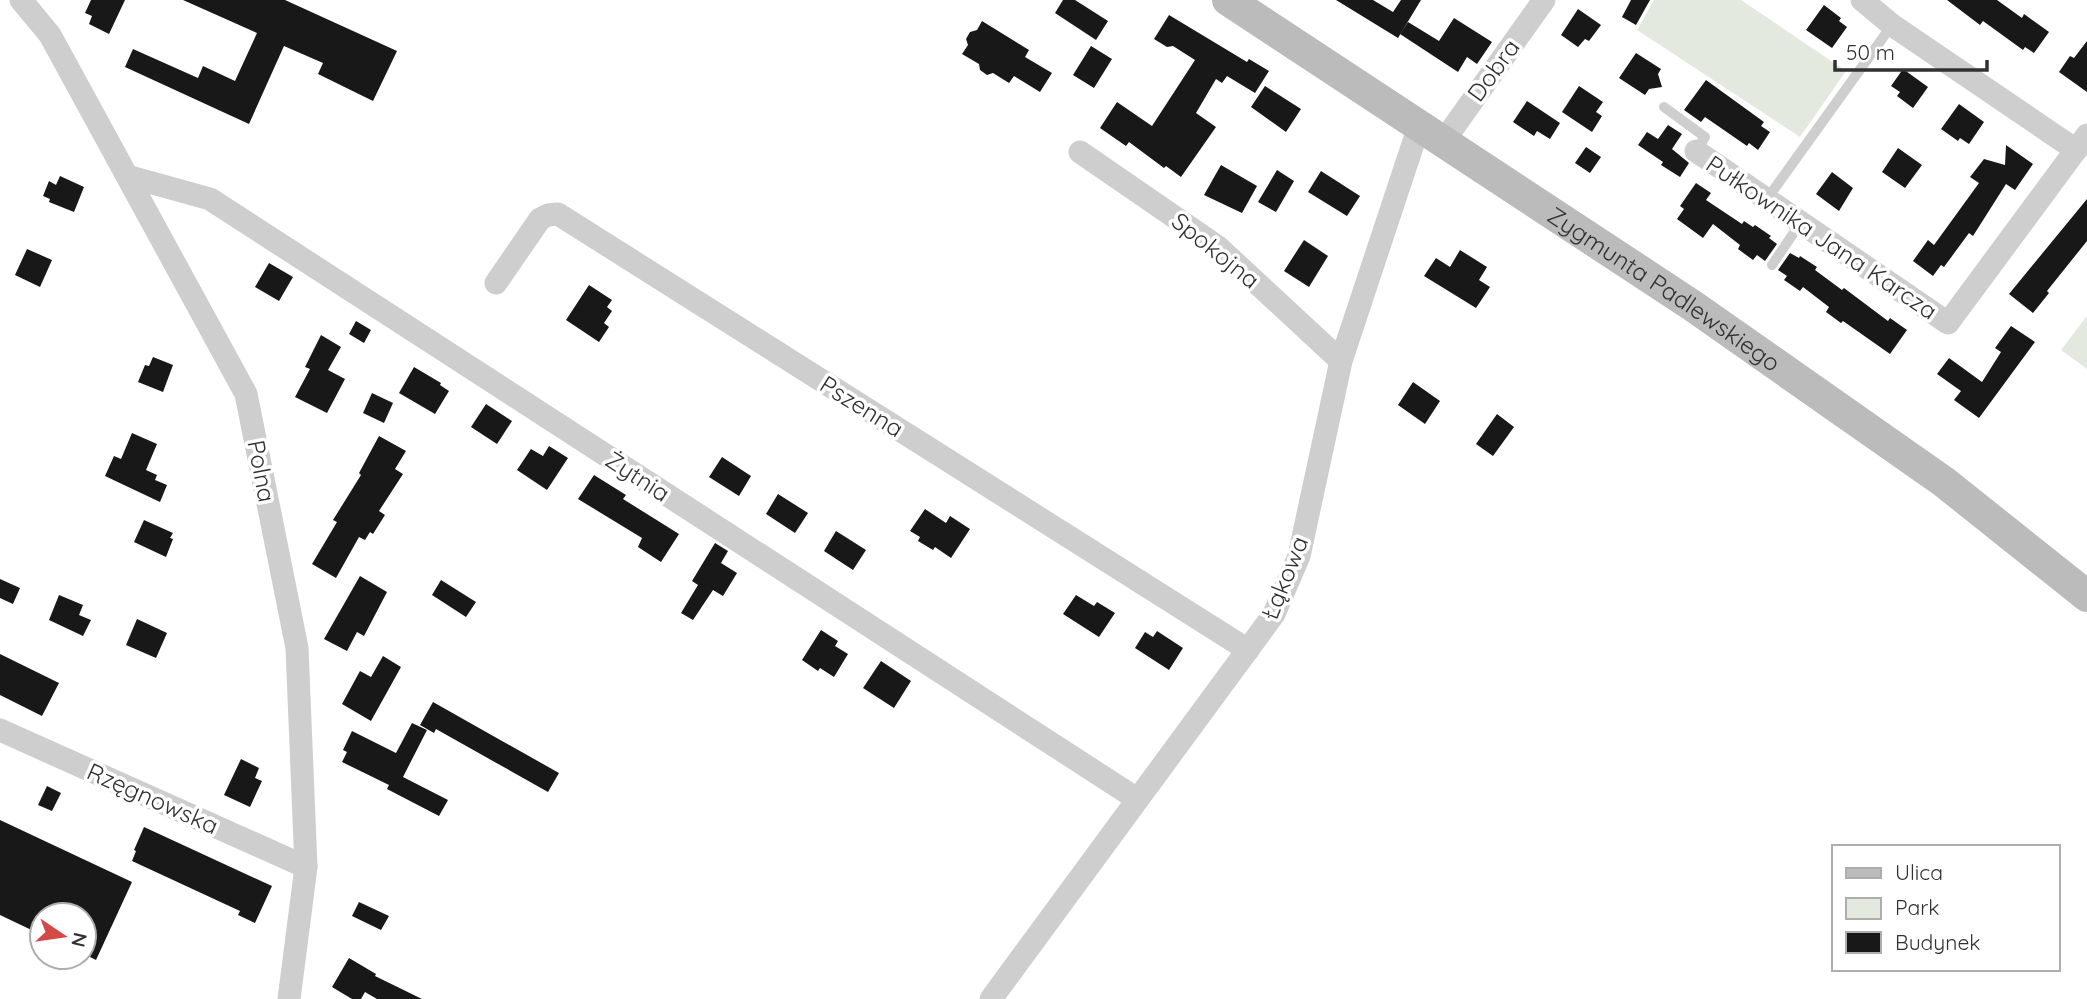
<svg xmlns="http://www.w3.org/2000/svg" width="2087" height="999" viewBox="0 0 2087 999" font-family="Quicksand,sans-serif">
	<style>
		.green { fill: #e3e9de }
		.building { fill: #181818 }
		.lines { fill: none; stroke-linecap: round; stroke-linejoin: round }
		.lane { stroke: #cecece; stroke-width: 10 }
		.street { stroke: #cecece; stroke-width: 23 }
		.secondary { stroke: #bbb; stroke-width: 32 }
		.labels { text-anchor: middle; dominant-baseline: central; stroke-width: 7; stroke-linejoin: round; paint-order: stroke }
		.street-label { font-size: 24px; fill: #313131; stroke: #fff }
	</style>
	<rect width="100%" height="100%" fill="#fff"/>
	<g class="green">
		<polygon points="1654,0 1741,0 1846,71 1800,137 1637,30"/>
		<polygon points="2087,316 2087,369 2061,350"/>
	</g>
	<g class="building">
		<polygon points="91,0 125,0 109,34 89,24 92,16 85,13"/>
		<polygon points="183,0 285,0 397,51 373,101 318,74 323,63 284,46 249,124 125,67 133,49 198,78 203,66 235,81 257,33"/>
		<polygon points="1063,0 1075,0 1108,21 1096,40 1055,13"/>
		<polygon points="1336,0 1373,0 1393,12 1401,0 1421,0 1398,38"/>
		<polygon points="1631,0 1650,0 1636,25 1622,17"/>
		<polygon points="1947,0 1997,0 2022,18 2024,14 2049,32 2034,53 2025,47 2023,50 1983,21 1980,25"/>
		<polygon points="1824,5 1841,18 1839,21 1847,27 1832,48 1806,30"/>
		<polygon points="1578,9 1601,25 1589,41 1585,39 1578,47 1561,35"/>
		<polygon points="1169,15 1247,62 1249,59 1269,71 1255,93 1227,76 1222,83 1216,79 1196,113 1216,127 1181,177 1166,166 1164,168 1129,142 1126,146 1100,128 1117,102 1152,126 1195,60 1173,46 1167,47 1154,39"/>
		<polygon points="1454,18 1492,42 1477,64 1467,57 1458,72 1400,34 1408,22 1439,41"/>
		<polygon points="982,21 1029,50 1025,57 1052,73 1040,92 1014,76 1009,83 993,73 987,75 980,70 979,64 962,54 968,45 966,39 970,32 977,30"/>
		<polygon points="2087,41 2087,92 2059,72 2070,56 2074,58"/>
		<polygon points="1091,46 1112,59 1094,88 1073,75"/>
		<polygon points="1636,53 1661,69 1658,74 1662,87 1649,89 1645,95 1619,78"/>
		<polygon points="1903,69 1928,87 1913,108 1897,96 1900,92 1891,86"/>
		<polygon points="1706,80 1764,122 1761,126 1770,132 1758,150 1749,143 1747,146 1705,117 1701,122 1684,110"/>
		<polygon points="1265,86 1301,109 1286,132 1251,107"/>
		<polygon points="1579,86 1603,102 1596,112 1602,116 1592,132 1562,112"/>
		<polygon points="1527,101 1560,123 1550,139 1537,131 1534,136 1513,122"/>
		<polygon points="1959,104 1984,122 1969,144 1960,138 1958,141 1941,129"/>
		<polygon points="1668,125 1682,134 1672,149 1689,163 1680,177 1661,165 1663,162 1638,145 1647,132 1658,139"/>
		<polygon points="2006,145 2033,164 2015,190 2006,184 1973,236 1969,233 1944,267 1941,265 1933,276 1913,261 1928,240 1934,245 1979,183 1970,177 1984,159 2005,165"/>
		<polygon points="1586,147 1601,157 1590,173 1575,163"/>
		<polygon points="1898,148 1922,165 1905,188 1882,172"/>
		<polygon points="1221,165 1257,186 1242,213 1204,195"/>
		<polygon points="1277,170 1294,181 1276,212 1258,202"/>
		<polygon points="1321,171 1360,196 1347,216 1308,192"/>
		<polygon points="1832,172 1853,188 1839,211 1816,194"/>
		<polygon points="60,176 84,187 74,212 49,202 50,199 43,196 49,181 56,185"/>
		<polygon points="1696,183 1711,193 1706,200 1742,224 1744,221 1753,227 1755,225 1771,236 1769,238 1777,244 1765,261 1757,255 1753,260 1738,249 1740,245 1713,224 1703,238 1677,219 1684,209 1680,206"/>
		<polygon points="2087,199 2087,241 2047,291 2049,293 2033,313 2009,294"/>
		<polygon points="1304,240 1328,256 1309,287 1284,271"/>
		<polygon points="27,249 52,260 40,287 15,275"/>
		<polygon points="1460,250 1487,267 1479,280 1490,287 1476,308 1424,276 1436,258 1450,267"/>
		<polygon points="1790,253 1799,258 1800,256 1817,267 1815,270 1842,290 1844,288 1888,321 1890,318 1907,330 1890,354 1843,321 1841,323 1826,312 1829,307 1803,287 1800,291 1784,280 1787,276 1778,270"/>
		<polygon points="269,263 293,277 279,301 255,287"/>
		<polygon points="589,285 612,300 607,307 612,311 604,323 609,327 599,342 566,320"/>
		<polygon points="356,321 371,330 364,343 349,334"/>
		<polygon points="2011,326 2035,342 1979,418 1954,400 1961,391 1937,374 1949,358 1982,382 2001,352 1995,348"/>
		<polygon points="321,335 341,347 328,370 345,379 327,413 295,397 310,369 305,367"/>
		<polygon points="153,357 173,365 163,392 138,382 145,365 149,366"/>
		<polygon points="414,367 441,383 440,385 449,391 435,414 399,393"/>
		<polygon points="1413,382 1440,401 1425,424 1398,405"/>
		<polygon points="372,393 393,403 384,423 363,413"/>
		<polygon points="486,404 512,421 497,444 471,427"/>
		<polygon points="1497,414 1514,427 1493,456 1476,444"/>
		<polygon points="132,433 157,444 146,470 157,475 155,480 167,485 160,502 105,476 114,456 121,459"/>
		<polygon points="379,436 406,451 395,469 403,474 379,511 385,515 373,534 370,532 365,540 359,537 336,578 312,564 337,522 333,520 361,475 359,473"/>
		<polygon points="549,446 568,458 547,490 517,470 531,449 543,456"/>
		<polygon points="722,457 751,476 739,496 709,477"/>
		<polygon points="594,475 626,495 623,499 679,534 661,562 638,547 642,538 578,499"/>
		<polygon points="778,494 808,513 795,533 766,514"/>
		<polygon points="925,509 946,523 950,516 970,529 951,558 935,547 933,550 918,541 920,537 910,531"/>
		<polygon points="144,520 173,533 170,538 173,539 166,557 134,542"/>
		<polygon points="836,531 866,550 853,570 824,551"/>
		<polygon points="715,543 728,551 721,563 737,573 723,596 713,590 693,620 681,613 698,585 692,581"/>
		<polygon points="360,576 387,592 364,636 357,632 347,651 324,639"/>
		<polygon points="0,579 20,588 13,604 0,598"/>
		<polygon points="441,580 476,602 466,617 432,595"/>
		<polygon points="59,595 83,605 79,615 91,620 83,636 49,620"/>
		<polygon points="1076,595 1094,606 1097,602 1115,613 1099,637 1063,614"/>
		<polygon points="137,619 167,633 156,658 126,645"/>
		<polygon points="821,630 838,641 835,646 848,654 834,677 820,668 818,671 802,660"/>
		<polygon points="1157,631 1183,648 1169,670 1135,648 1145,632 1153,637"/>
		<polygon points="0,654 59,683 42,716 0,695"/>
		<polygon points="383,656 401,667 371,721 342,704 360,671 371,677"/>
		<polygon points="881,661 911,681 894,708 863,688"/>
		<polygon points="433,702 559,773 548,792 436,729 434,733 420,725"/>
		<polygon points="412,723 427,730 403,777 448,800 439,816 387,789 389,785 342,762 347,752 343,750 352,731 396,753"/>
		<polygon points="241,759 259,768 255,778 262,781 250,807 224,795"/>
		<polygon points="47,786 61,793 52,811 38,805"/>
		<polygon points="0,820 132,882 96,960 84,954 84,915 42,915 42,935 0,915"/>
		<polygon points="144,827 272,886 255,923 238,915 240,911 132,861 136,851 134,850"/>
		<polygon points="359,902 389,916 381,930 352,916"/>
		<polygon points="349,958 376,974 375,976 422,999 377,999 365,992 361,999 352,999 332,987"/>
	</g>
	<g class="lines">
		<g class="lane">
			<polyline points="1664,107 1705,137 1696,151"/>
			<polyline points="1767,199 1892,25"/>
			<polyline points="1772,265 1801,222"/>
		</g>
		<g class="street">
			<polyline points="21,0 50,35 246,394 297,648 306,867 289,999"/>
			<polyline points="1862,0 1892,25 2076,150"/>
			<polyline points="1443,142 1544,0"/>
			<polyline points="1696,151 1948,323 2087,135"/>
			<polyline points="1080,152 1218,247 1341,361"/>
			<polyline points="127,176 210,199 1137,799"/>
			<polyline points="496,283 540,219 548,215 558,214 1248,650"/>
			<polyline points="0,730 306,867"/>
			<polyline points="991,999 1274,614 1299,556 1341,361 1419,126"/>
		</g>
		<path class="secondary" id="s1" d="M1228 0 1693 306 1944 482 2087 596"/>
	</g>
	<g class="labels">
		<g class="street-label">
			<text transform="translate(1493 70) rotate(-54)">Dobra</text>
			<text transform="translate(1822 237) rotate(34)">Pułkownika Jana Karcza</text>
			<text transform="translate(1216 250) rotate(39)">Spokojna</text>
			<text stroke="none"><textPath href="#s1" startOffset="523">Zygmunta Padlewskiego</textPath></text>
			<text transform="translate(862 406) rotate(32)">Pszenna</text>
			<text transform="translate(262 471) rotate(79)">Polna</text>
			<text transform="translate(638 476) rotate(33)">Żytnia</text>
			<text transform="translate(1284 578) rotate(-68)">Łąkowa</text>
			<text transform="translate(153 798) rotate(24)">Rzęgnowska</text>
		</g>
	</g>
	<rect x="1832" y="845" width="228" height="126" fill="#ffffff" stroke="#adadad" stroke-width="2"/>
	<rect x="1846" y="868" width="35" height="10" fill="#bbbbbb" stroke="#adadad" stroke-width="2"/>
	<text x="1895" y="880" font-size="21" fill="#313131">Ulica</text>
	<rect x="1846" y="898" width="35" height="21" fill="#e3e9de" stroke="#adadad" stroke-width="2"/>
	<text x="1895" y="915" font-size="21" fill="#313131">Park</text>
	<rect x="1846" y="932" width="35" height="21" fill="#181818" stroke="#adadad" stroke-width="2"/>
	<text x="1895" y="950" font-size="21" fill="#313131">Budynek</text>
	<g transform="translate(63 936) rotate(103)"><circle r="33" fill="#ffffff" stroke="#adadad" stroke-width="2"/>
	<path d="M0-5L12 26L0 18L-12 26Z" fill="#d34948"/>
	<text y="-10" font-size="19" font-weight="bold" text-anchor="middle" fill="#313131">N</text>
	</g>
	<path d="M1835 60v10h152v-10" fill="none" stroke="#313131" stroke-width="3.5"/>
	<text x="1846" y="60" font-size="21" fill="#313131" stroke="#ffffff" stroke-width="5" paint-order="stroke">50 m</text>
</svg>
